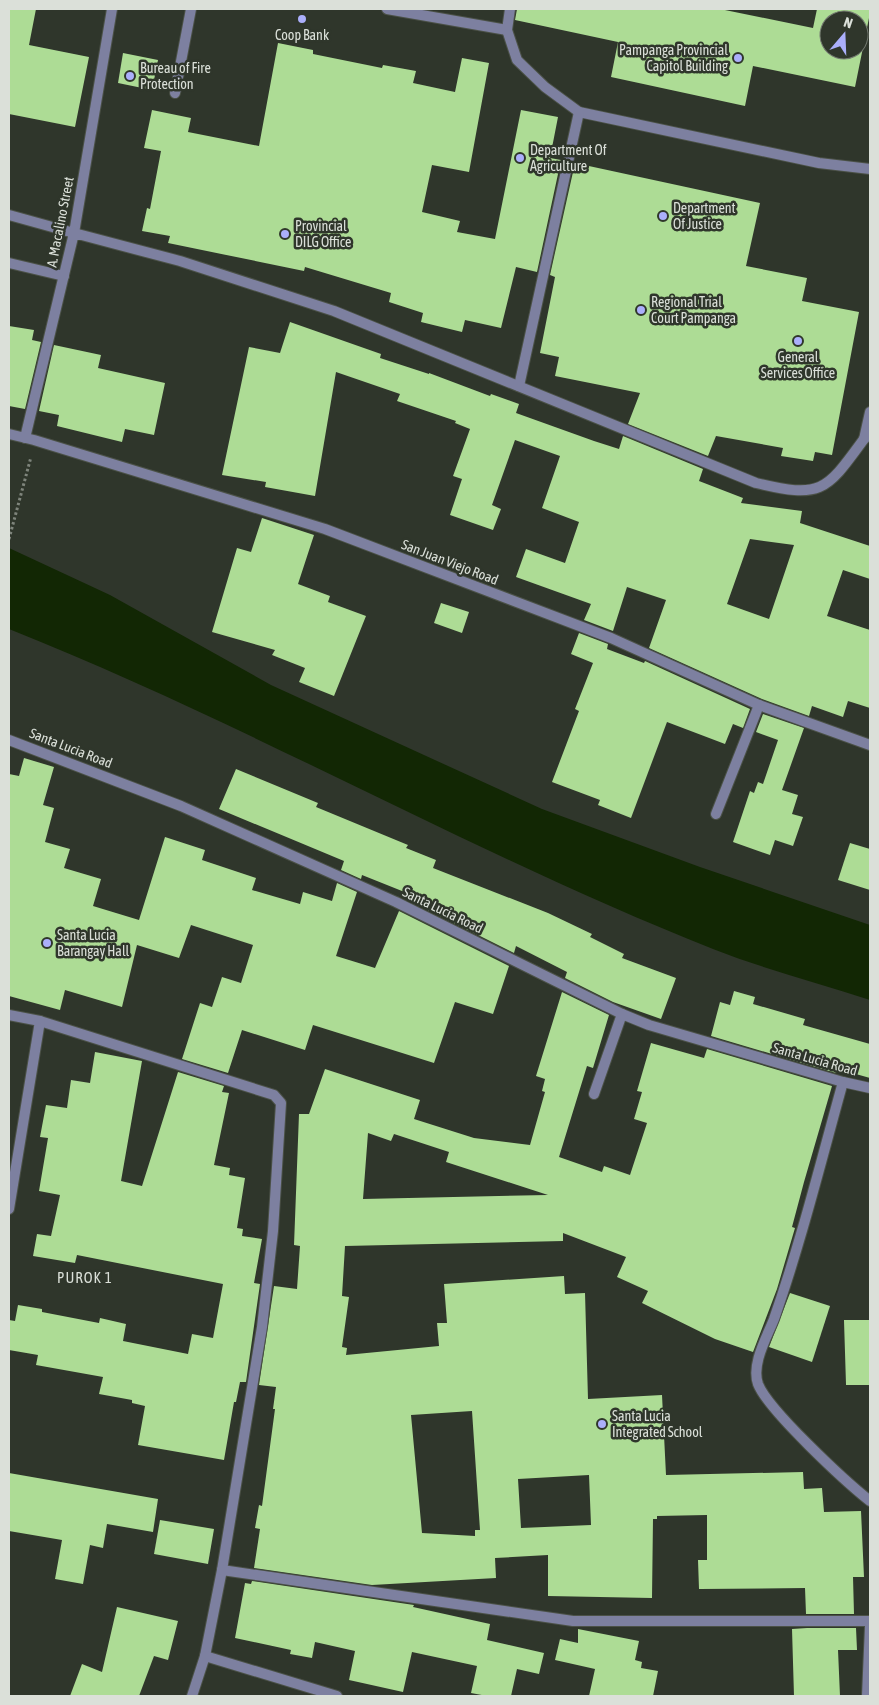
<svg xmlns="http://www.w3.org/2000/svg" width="879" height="1705" viewBox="0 0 879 1705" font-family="'Asap Condensed',sans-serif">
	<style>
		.water { fill: #122704 }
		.building { fill: #addc95; fill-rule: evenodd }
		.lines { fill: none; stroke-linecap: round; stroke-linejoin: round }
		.service-casing { stroke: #4b5147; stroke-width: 12 }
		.minor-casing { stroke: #4b5147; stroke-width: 12 }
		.tertiary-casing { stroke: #4b5147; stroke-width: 12 }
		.path { stroke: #7f857c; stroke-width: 3; stroke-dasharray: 2.5 2.5; stroke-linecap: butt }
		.service { stroke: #7d80a0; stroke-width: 10 }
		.minor { stroke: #7d80a0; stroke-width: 10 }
		.tertiary { stroke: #7d80a0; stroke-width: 10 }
		.poi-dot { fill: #abaffb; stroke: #2f362b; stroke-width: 2 }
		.labels { text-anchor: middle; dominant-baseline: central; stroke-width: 5; stroke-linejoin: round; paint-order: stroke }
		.poi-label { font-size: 14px; fill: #dbe0d9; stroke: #2f362b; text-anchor: start }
		.street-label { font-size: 14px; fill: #dbe0d9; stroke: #2f362b }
		.neighbourhood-label { font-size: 15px; letter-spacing: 1px; fill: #dbe0d9; stroke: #2f362b }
	</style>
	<rect width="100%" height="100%" fill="#2f362b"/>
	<path class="water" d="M9 548 110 595 271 685 542 809 700 867 870 925V1000C818 983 764 969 713 949 473 854 248 724 9 629Z"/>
	<g class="building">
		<polygon points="9,9 36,9 29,45 89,57 75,127 9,114"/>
		<path d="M517 9H720L813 28 817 9H870V13L855 87 753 66 745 106 611 77 618 42 515 20ZM829 20H859V50H829Z"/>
		<polygon points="278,43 313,50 313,54 382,68 383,65 416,71 413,83 455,92 462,58 489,63 469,172 432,165 422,212 460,221 457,232 495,239 521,110 558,117 550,158 561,160 537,272 516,267 501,328 465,320 462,332 421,322 423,313 389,302 391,293 305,267 304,271 168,243 170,236 142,231 147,208 150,209 161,151 144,148 152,110 191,118 188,132 259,146"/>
		<polygon points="123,53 158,60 152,90 118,83"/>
		<polygon points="575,163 760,203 746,266 807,278 802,301 859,312 832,455 815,452 813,461 781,456 783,448 716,436 708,456 628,424 640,393 555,376 559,357 540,353 555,277 550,275"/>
		<path d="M290 322 381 354 380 358 429 374V373L490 396 491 394 519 404 516 413 594 441 619 449 623 436 703 469 699 481 743 498 741 503 802 511 800 523 870 546V579L843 570 827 616 870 630V708L848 701 843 717 812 706 809 716 762 699 649 648 666 600 627 587 613 631 584 620 591 604 516 577 526 549 565 563 579 522 542 508 560 456 515 440 492 505 501 509 493 530 450 515 462 479 453 476 470 429 455 423 456 421 397 401 400 394 336 372 315 496 265 487 266 482 222 475 249 347 280 353ZM750 539 794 545 769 619 727 604Z"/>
		<polygon points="9,326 34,330 32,340 41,342 25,409 9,406"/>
		<polygon points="54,345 101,355 98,368 165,383 154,435 125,429 122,442 57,426 59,415 39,411"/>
		<polygon points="262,518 314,535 298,584 330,596 328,602 366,616 334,696 299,682 305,668 272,655 275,650 212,632 237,548 251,552"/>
		<polygon points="441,603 469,612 462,633 434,623"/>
		<polygon points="579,633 608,644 607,649 644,663 645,661 750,709 743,728 733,724 725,744 667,722 631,818 598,805 600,800 552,782 579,711 575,709 593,663 571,654"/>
		<polygon points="763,714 804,728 782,790 798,795 792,814 803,817 793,846 775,840 770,855 733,842 750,791 754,793 758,782 763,784 778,740 756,732"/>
		<polygon points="24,758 54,767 43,805 54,808 45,842 70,849 64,868 101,879 93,906 139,920 165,837 205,850 202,860 256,878 252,890 300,904 303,892 332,901 337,883 357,892 336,956 375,968 399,911 509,966 493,1014 455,1002 434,1063 313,1025 305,1050 242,1030 228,1073 182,1059 200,1003 212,1007 222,977 241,983 253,945 191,925 179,958 137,945 122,1007 65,990 60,1010 9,996 9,774 19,776"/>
		<polygon points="236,769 318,803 316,807 408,845 406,848 436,860 433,868 548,913 592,934 590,937 624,954 622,958 676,978 661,1019 613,1002 565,978 567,972 516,946 514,953 404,898 407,893 362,875 361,879 341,870 344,861 219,809"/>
		<polygon points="850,843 870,849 870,890 838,880"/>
		<polygon points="734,991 755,997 753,1004 805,1019 803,1025 870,1044 870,1078 838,1069 836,1073 711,1036 720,1002 730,1005"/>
		<path d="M562 992 609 1015 593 1068 587 1066 559 1157 602 1172 604 1166 630 1175 647 1123 634 1119 642 1092 637 1091 651 1043 704 1058 707 1049 832 1086 804 1182 792 1227 795 1228 777 1289 753 1352 715 1339 642 1303 648 1291 617 1277 626 1257 563 1233V1241L345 1246 342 1296 349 1297 342 1347 347 1348 346 1355 439 1346 437 1323H447L444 1284 564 1276 565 1294 585 1293 588 1399 662 1395 666 1475 803 1472 804 1489 822 1488 824 1512 861 1511 864 1577H853L854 1614H806L805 1588 699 1589 698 1560H707V1515L657 1516V1519H653L652 1598 548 1596V1555L495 1558 496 1578 372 1585 254 1568 260 1529 255 1528 259 1505 262 1506 275 1409H273L276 1387 259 1385 274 1286 297 1289 300 1246 294 1245 299 1114H309L325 1069 420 1100 414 1119 474 1138 530 1145 545 1092 542 1091 545 1079 536 1076ZM368 1133 391 1141 394 1134 449 1152 446 1162 548 1195 363 1199ZM472 1411 480 1530H475V1536L422 1533 411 1415ZM589 1475 591 1525 521 1528 518 1479Z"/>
		<polygon points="95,1052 142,1061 121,1181 142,1186 178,1072 224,1086 222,1092 229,1093 214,1165 230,1168 229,1175 245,1178 237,1228 243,1229 242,1236 262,1239 254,1283 260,1284 246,1382 240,1382 236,1402 234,1402 224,1460 138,1445 145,1406 132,1403 132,1400 99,1394 103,1377 36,1365 38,1355 9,1350 9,1320 15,1321 18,1305 42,1309 42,1312 99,1323 100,1318 126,1324 123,1341 188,1354 192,1334 213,1338 223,1284 77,1255 75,1263 33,1256 37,1234 51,1236 60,1195 39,1191 48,1138 40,1137 46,1105 67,1108 71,1080 90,1083"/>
		<polygon points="790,1293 830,1306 812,1362 769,1347"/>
		<polygon points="844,1320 870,1320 870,1385 846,1385"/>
		<polygon points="9,1473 158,1499 153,1532 107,1524 103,1548 90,1545 83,1584 55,1579 62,1540 9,1531"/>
		<polygon points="160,1520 214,1529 208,1564 154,1554"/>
		<polygon points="252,1581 414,1605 413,1607 490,1624 487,1640 544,1653 539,1674 517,1669 511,1696 487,1696 471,1693 477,1666 412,1652 403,1692 349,1680 355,1651 315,1642 312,1658 290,1654 291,1650 235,1638 245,1583 251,1584"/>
		<polygon points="117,1607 178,1621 168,1660 154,1656 139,1696 70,1696 82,1664 102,1672"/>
		<polygon points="807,1628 856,1628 857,1650 838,1650 840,1696 794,1696 792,1629"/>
		<polygon points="578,1629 639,1641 635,1660 642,1662 641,1668 658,1671 653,1696 589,1696 595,1669 555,1660 560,1639 578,1643"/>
	</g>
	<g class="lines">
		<g class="service-casing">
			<g id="service">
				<polyline points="387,9 507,30"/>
				<polyline points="510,9 507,30 517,60 545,87 579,112 819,163 870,169"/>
				<polyline points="175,93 191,9"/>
				<polyline points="9,215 74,233 112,9"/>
				<polyline points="9,263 64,276"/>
				<polyline points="519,386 579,112"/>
				<polyline points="864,439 870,412"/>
				<path d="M843 1082C821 1161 801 1242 774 1319 767 1337 751 1364 758 1384 768 1410 846 1482 870 1501"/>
				<polyline points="594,1094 622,1014"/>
			</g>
		</g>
		<g class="minor-casing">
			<g id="minor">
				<path d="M25 438 74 233 180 261 334 311 756 483C822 499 826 491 864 439L870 434"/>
				<polyline points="9,740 181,806 396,902 622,1014 649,1025 843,1082 870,1088"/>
				<polyline points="716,814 759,705"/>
				<polyline points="9,1015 40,1021 274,1095 281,1103 273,1231 262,1327 222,1570 205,1656 192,1696"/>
				<polyline points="9,1209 40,1021"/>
				<polyline points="222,1570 573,1621 870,1621"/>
				<polyline points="205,1656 337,1696"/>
				<polyline points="867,1696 870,1626"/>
			</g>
		</g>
		<g class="tertiary-casing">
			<polyline id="tertiary" points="9,434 34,440 325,529 611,638 759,705 870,745"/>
		</g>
		<polyline class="path" points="9,539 31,457"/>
		<use href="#service" class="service"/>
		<use href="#minor" class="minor"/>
		<use href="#tertiary" class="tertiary"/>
	</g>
	<g class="poi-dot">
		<circle cx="302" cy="19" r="5"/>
		<circle cx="738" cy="58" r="5"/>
		<circle cx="130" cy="76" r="5"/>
		<circle cx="520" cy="158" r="5"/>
		<circle cx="663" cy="216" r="5"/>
		<circle cx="285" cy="234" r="5"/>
		<circle cx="641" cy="310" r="5"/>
		<circle cx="798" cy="341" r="5"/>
		<circle cx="47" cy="943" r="5"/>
		<circle cx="602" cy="1424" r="5"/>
	</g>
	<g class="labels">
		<g class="poi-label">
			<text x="302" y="35" text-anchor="middle">Coop Bank</text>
			<text x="728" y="50" text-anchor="end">Pampanga Provincial<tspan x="728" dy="16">Capitol Building</tspan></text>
			<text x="140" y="68">Bureau of Fire<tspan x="140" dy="16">Protection</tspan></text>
			<text x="530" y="150">Department Of<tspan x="530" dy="16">Agriculture</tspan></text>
			<text x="673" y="208">Department<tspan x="673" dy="16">Of Justice</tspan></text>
			<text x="295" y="226">Provincial<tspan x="295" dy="16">DILG Office</tspan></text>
			<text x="651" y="302">Regional Trial<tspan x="651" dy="16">Court Pampanga</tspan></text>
			<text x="798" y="357" text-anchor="middle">General<tspan x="798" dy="16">Services Office</tspan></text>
			<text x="57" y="935">Santa Lucia<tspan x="57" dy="16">Barangay Hall</tspan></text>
			<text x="612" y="1416">Santa Lucia<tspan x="612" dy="16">Integrated School</tspan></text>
		</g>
		<g class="street-label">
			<text transform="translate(60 222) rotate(-79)">A. Macalino Street</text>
			<text transform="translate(450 562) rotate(21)">San Juan Viejo Road</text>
			<text transform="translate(71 748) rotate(21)">Santa Lucia Road</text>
			<text transform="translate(443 910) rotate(26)">Santa Lucia Road</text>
			<text transform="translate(815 1059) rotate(16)">Santa Lucia Road</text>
		</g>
		<g class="neighbourhood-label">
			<text x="85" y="1277">PUROK 1</text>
		</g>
	</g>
	<rect width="879" height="1705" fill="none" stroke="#dbe0d9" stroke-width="20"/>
	<g transform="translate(844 35) rotate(19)"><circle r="24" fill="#2f362b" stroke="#747a71"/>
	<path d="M0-4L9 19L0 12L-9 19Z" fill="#abaffb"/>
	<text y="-8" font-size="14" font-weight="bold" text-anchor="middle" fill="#dbe0d9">N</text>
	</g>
</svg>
